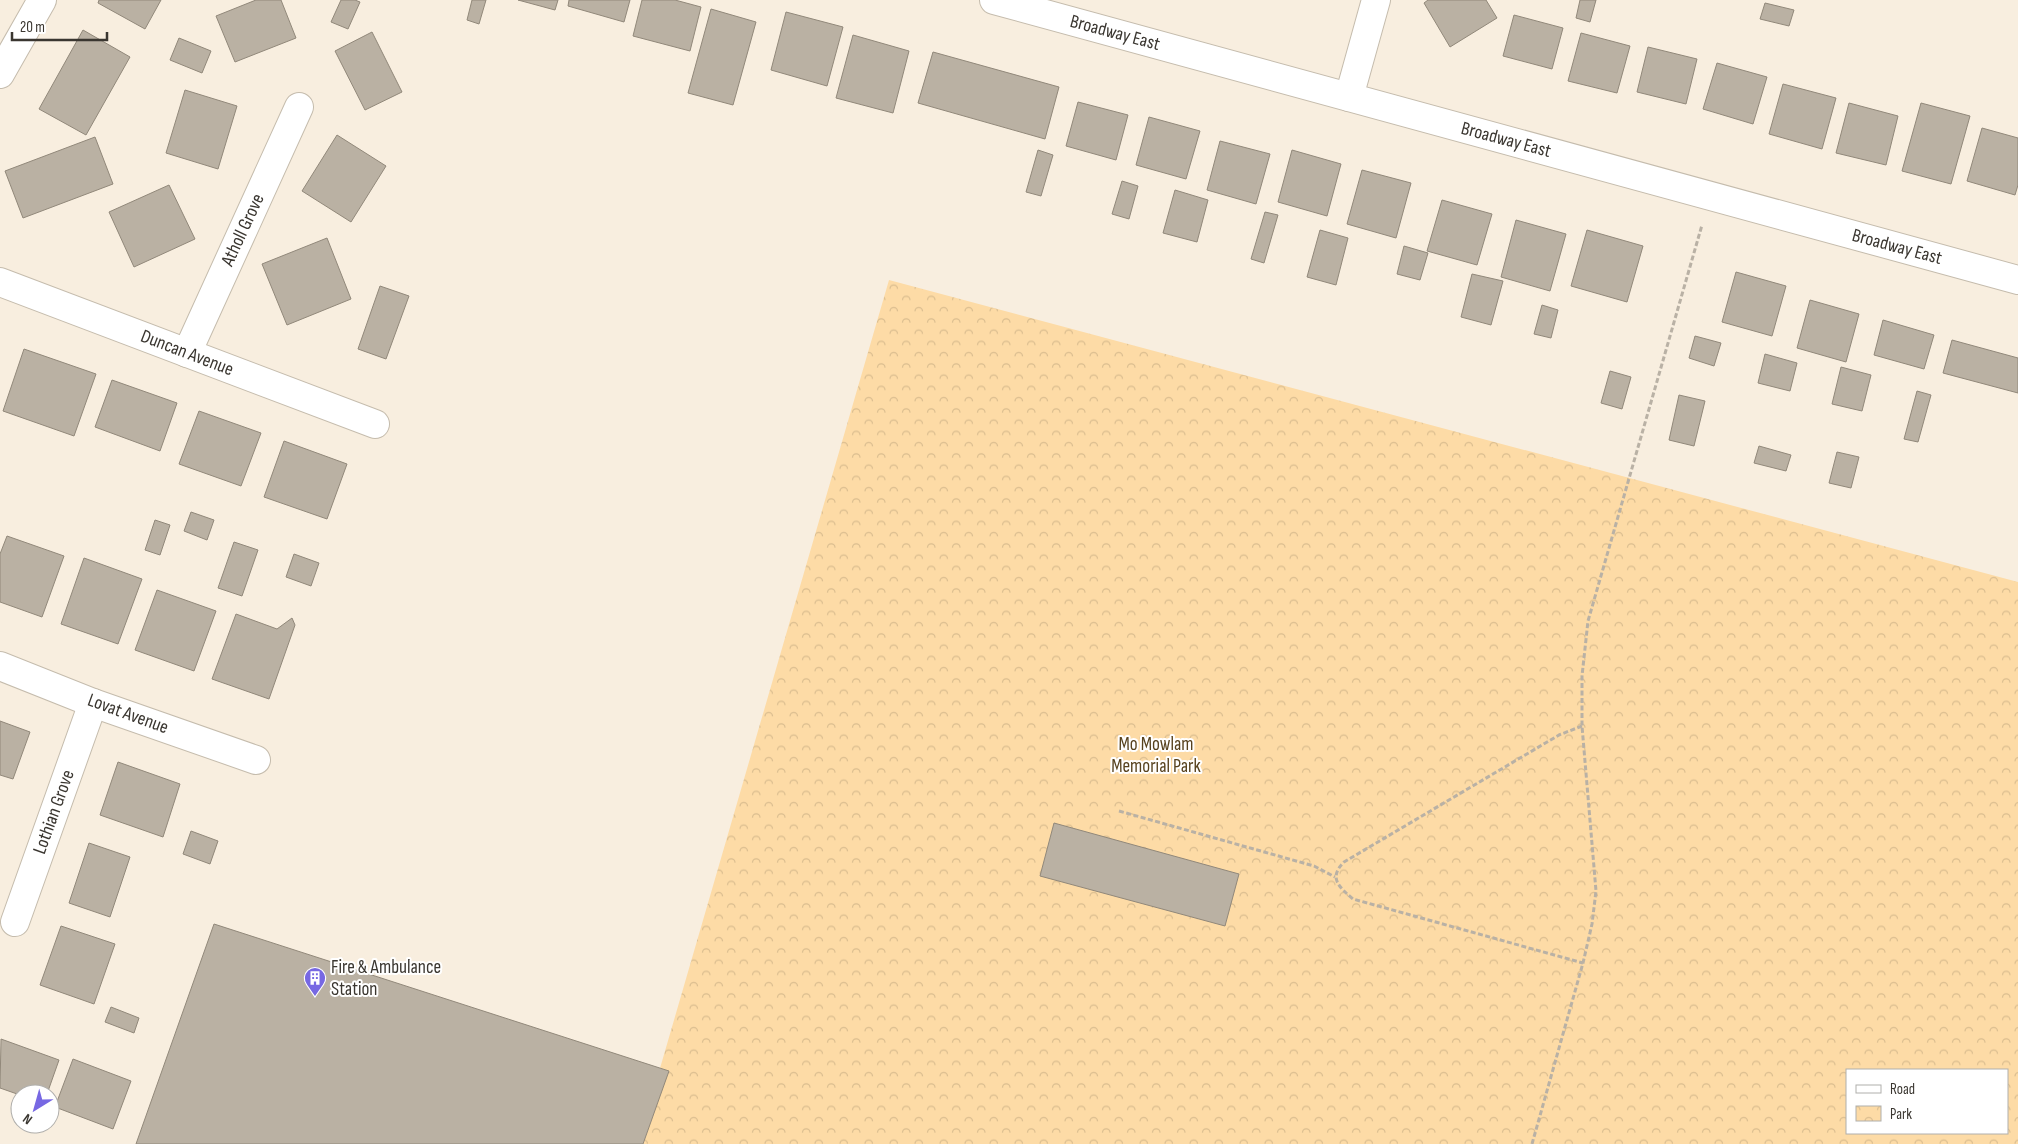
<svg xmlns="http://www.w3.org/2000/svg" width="2018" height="1144" viewBox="0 0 2018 1144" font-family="'Sofia Sans Condensed',sans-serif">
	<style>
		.park { fill: url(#park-crowns); fill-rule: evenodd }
		.building { fill: #bab1a3; stroke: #91887a }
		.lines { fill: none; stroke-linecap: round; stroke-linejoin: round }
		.street-casing { stroke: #c5bcad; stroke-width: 30 }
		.path { stroke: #b9b1a5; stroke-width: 3; stroke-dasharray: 5 2.5; stroke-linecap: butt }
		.street { stroke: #fff; stroke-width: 28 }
		.labels { text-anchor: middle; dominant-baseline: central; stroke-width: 4; stroke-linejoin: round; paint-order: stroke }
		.street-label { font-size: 19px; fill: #3a3630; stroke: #fff }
		.park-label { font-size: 19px; fill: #57421e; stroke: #fff }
		.poi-label { font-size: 19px; fill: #3a3630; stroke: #fff; text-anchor: start }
	</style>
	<defs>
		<pattern id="park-crowns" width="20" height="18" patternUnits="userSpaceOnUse" patternTransform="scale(1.25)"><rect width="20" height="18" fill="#fddba6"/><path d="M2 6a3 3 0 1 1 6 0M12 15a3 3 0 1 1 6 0" fill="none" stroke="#dabd8f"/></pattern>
	</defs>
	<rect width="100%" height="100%" fill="#f8eedf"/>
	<path class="park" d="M889 280 2018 582V1144H638ZM1847 1070H2007V1133H1847Z"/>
	<g class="building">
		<polygon points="99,0 161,0 145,29 98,3"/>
		<polygon points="256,0 281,0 296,38 235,62 216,16"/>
		<polygon points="341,0 355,0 360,2 348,29 331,22"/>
		<polygon points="472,0 486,0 479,24 467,20"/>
		<polygon points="518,0 558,0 555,10"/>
		<polygon points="569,0 630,0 624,22 568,6"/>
		<polygon points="642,0 675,0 701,7 690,51 633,36"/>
		<polygon points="1428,0 1486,0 1497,18 1450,47 1424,3"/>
		<polygon points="1580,0 1596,0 1590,22 1576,18"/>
		<polygon points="1765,3 1794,10 1789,26 1760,19"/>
		<polygon points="711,9 756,22 733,105 688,93"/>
		<polygon points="786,12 843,27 827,86 771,70"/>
		<polygon points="1514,15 1563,28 1552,69 1503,56"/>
		<polygon points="83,30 130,57 86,135 39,109"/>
		<polygon points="372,32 402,92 365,110 335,51"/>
		<polygon points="1581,33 1630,46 1617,93 1568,81"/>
		<polygon points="853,35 909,51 893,113 836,98"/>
		<polygon points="179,38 211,51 202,73 170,60"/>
		<polygon points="1648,47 1697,59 1686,104 1637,92"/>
		<polygon points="933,52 1059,87 1045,139 918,103"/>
		<polygon points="1717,63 1767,77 1753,124 1703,109"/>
		<polygon points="1783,84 1836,98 1822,149 1769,134"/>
		<polygon points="185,90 237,106 218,169 166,153"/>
		<polygon points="1078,102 1128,115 1116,160 1066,146"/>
		<polygon points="1849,103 1898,116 1886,165 1836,153"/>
		<polygon points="1921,103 1970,116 1951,184 1902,171"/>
		<polygon points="1149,117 1200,131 1186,179 1136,165"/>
		<polygon points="1982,128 2018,138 2018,185 2015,195 1967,181"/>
		<polygon points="337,135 386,166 351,222 302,191"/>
		<polygon points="95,137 113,184 23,218 5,171"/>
		<polygon points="1220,141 1270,154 1256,204 1207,190"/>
		<polygon points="1038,150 1053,155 1041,196 1026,192"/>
		<polygon points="1292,150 1341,164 1327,216 1278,202"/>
		<polygon points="1362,170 1411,183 1396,238 1347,224"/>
		<polygon points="1122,181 1138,186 1129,219 1112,214"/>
		<polygon points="169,185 195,239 134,267 109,212"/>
		<polygon points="1175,190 1208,200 1197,242 1163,233"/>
		<polygon points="1442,200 1492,214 1477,265 1427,251"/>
		<polygon points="1265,212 1278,215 1264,263 1251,259"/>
		<polygon points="1516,220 1566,234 1550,291 1501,277"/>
		<polygon points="1320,230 1348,238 1336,285 1307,277"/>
		<polygon points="1587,230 1643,246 1627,302 1571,286"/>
		<polygon points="327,238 351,299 287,325 262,264"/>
		<polygon points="1404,246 1428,253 1420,280 1397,274"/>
		<polygon points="1736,272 1786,286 1772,336 1722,322"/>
		<polygon points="1472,274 1503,281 1491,325 1461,317"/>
		<polygon points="380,286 409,296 386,359 358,349"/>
		<polygon points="1810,300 1859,314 1846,362 1797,348"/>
		<polygon points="1542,305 1558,310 1551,338 1534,334"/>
		<polygon points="1883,320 1934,335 1924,369 1874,355"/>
		<polygon points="1695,336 1721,343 1714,366 1689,358"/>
		<polygon points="1952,340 2018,358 2018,393 1943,373"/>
		<polygon points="24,349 96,374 74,436 3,411"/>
		<polygon points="1765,354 1797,363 1790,391 1758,383"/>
		<polygon points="1841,367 1871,375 1862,411 1832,404"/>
		<polygon points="1610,371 1631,377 1622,409 1601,403"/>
		<polygon points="112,380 177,403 160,451 95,427"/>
		<polygon points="1917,391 1931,395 1918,442 1904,439"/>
		<polygon points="1679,395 1705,401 1694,446 1669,440"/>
		<polygon points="199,411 261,433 241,486 179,464"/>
		<polygon points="284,441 347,464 327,519 264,497"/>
		<polygon points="1759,446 1791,455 1786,471 1754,463"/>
		<polygon points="1837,452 1859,457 1851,488 1829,483"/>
		<polygon points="191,512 214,520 207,540 184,531"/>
		<polygon points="155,520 170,525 160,555 145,550"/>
		<polygon points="7,536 64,556 42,617 0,602 0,554"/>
		<polygon points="234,542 258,550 242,596 218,588"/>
		<polygon points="294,554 319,563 311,586 286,577"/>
		<polygon points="84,558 142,579 118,644 61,624"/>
		<polygon points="157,590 216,611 194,671 135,650"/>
		<polygon points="236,614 277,629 292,618 295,625 269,699 212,679"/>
		<polygon points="0,721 30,732 13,779 0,775"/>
		<polygon points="118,762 180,784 163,837 100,815"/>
		<polygon points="1054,823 1239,874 1225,926 1040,876"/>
		<polygon points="191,831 218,841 210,864 183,854"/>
		<polygon points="89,843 130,857 110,917 69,903"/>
		<polygon points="214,924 669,1071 643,1144 136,1144"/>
		<polygon points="61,926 115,944 94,1004 40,985"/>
		<polygon points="111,1007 139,1018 134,1033 105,1022"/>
		<polygon points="1,1039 59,1060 47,1094 20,1095 0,1088"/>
		<polygon points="73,1059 131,1081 113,1129 55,1107"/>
	</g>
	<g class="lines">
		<g class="street-casing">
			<g id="street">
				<polyline points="994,0 2018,280"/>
				<polyline points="0,74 42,0"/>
				<polyline points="1349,97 1376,0"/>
				<polyline points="0,282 375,424"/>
				<polyline points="187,353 299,107"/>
				<polyline points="0,666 93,703 256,760"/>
				<polyline points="15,922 93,703"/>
			</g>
		</g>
		<g class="path">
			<path d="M1582 726 1559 735 1344 862C1328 878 1339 887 1353 899L1583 963"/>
			<polyline points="1119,811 1314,866 1335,877"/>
			<polyline points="1532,1144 1583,963 1592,924 1596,891 1582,726 1582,676 1588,621 1702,225"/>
		</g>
		<use href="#street" class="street"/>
	</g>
	<defs>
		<g id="building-pin" transform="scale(1.125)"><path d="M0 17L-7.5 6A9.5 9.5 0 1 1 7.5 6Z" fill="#7768e3" stroke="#fff"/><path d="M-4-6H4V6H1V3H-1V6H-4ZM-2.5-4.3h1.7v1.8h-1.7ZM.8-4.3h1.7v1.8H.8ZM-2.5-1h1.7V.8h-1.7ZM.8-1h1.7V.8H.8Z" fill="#fff"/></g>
	</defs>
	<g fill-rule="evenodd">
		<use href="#building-pin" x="315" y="978"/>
	</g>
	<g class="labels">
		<g class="street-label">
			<text transform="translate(1115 33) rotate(15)">Broadway East</text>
			<text transform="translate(1506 140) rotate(15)">Broadway East</text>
			<text transform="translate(243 230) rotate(-65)">Atholl Grove</text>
			<text transform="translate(1897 247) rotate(15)">Broadway East</text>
			<text transform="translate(187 353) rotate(21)">Duncan Avenue</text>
			<text transform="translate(128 714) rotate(20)">Lovat Avenue</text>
			<text transform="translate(54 812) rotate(-70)">Lothian Grove</text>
		</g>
		<g class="park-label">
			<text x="1156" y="744">Mo Mowlam<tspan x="1156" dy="22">Memorial Park</tspan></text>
		</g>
		<g class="poi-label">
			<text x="331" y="967">Fire &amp; Ambulance<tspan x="331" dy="22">Station</tspan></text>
		</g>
	</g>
	<rect x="1846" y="1069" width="162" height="65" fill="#ffffff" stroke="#b0afac"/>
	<rect x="1856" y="1085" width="25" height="8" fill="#ffffff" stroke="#b0afac"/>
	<text x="1890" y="1094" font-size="15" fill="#3a3630">Road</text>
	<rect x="1856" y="1106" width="25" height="15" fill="url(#park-crowns)" stroke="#b0afac"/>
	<text x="1890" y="1119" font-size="15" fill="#3a3630">Park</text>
	<g transform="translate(35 1109) rotate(217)"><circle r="24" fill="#ffffff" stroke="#b0afac"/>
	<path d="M0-4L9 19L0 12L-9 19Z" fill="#7768e3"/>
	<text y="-8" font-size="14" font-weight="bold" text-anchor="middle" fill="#3a3630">N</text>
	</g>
	<path d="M12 32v8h95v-8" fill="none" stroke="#3a3630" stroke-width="2.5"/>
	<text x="20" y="32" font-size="15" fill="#3a3630" stroke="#ffffff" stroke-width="4" paint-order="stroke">20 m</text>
</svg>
